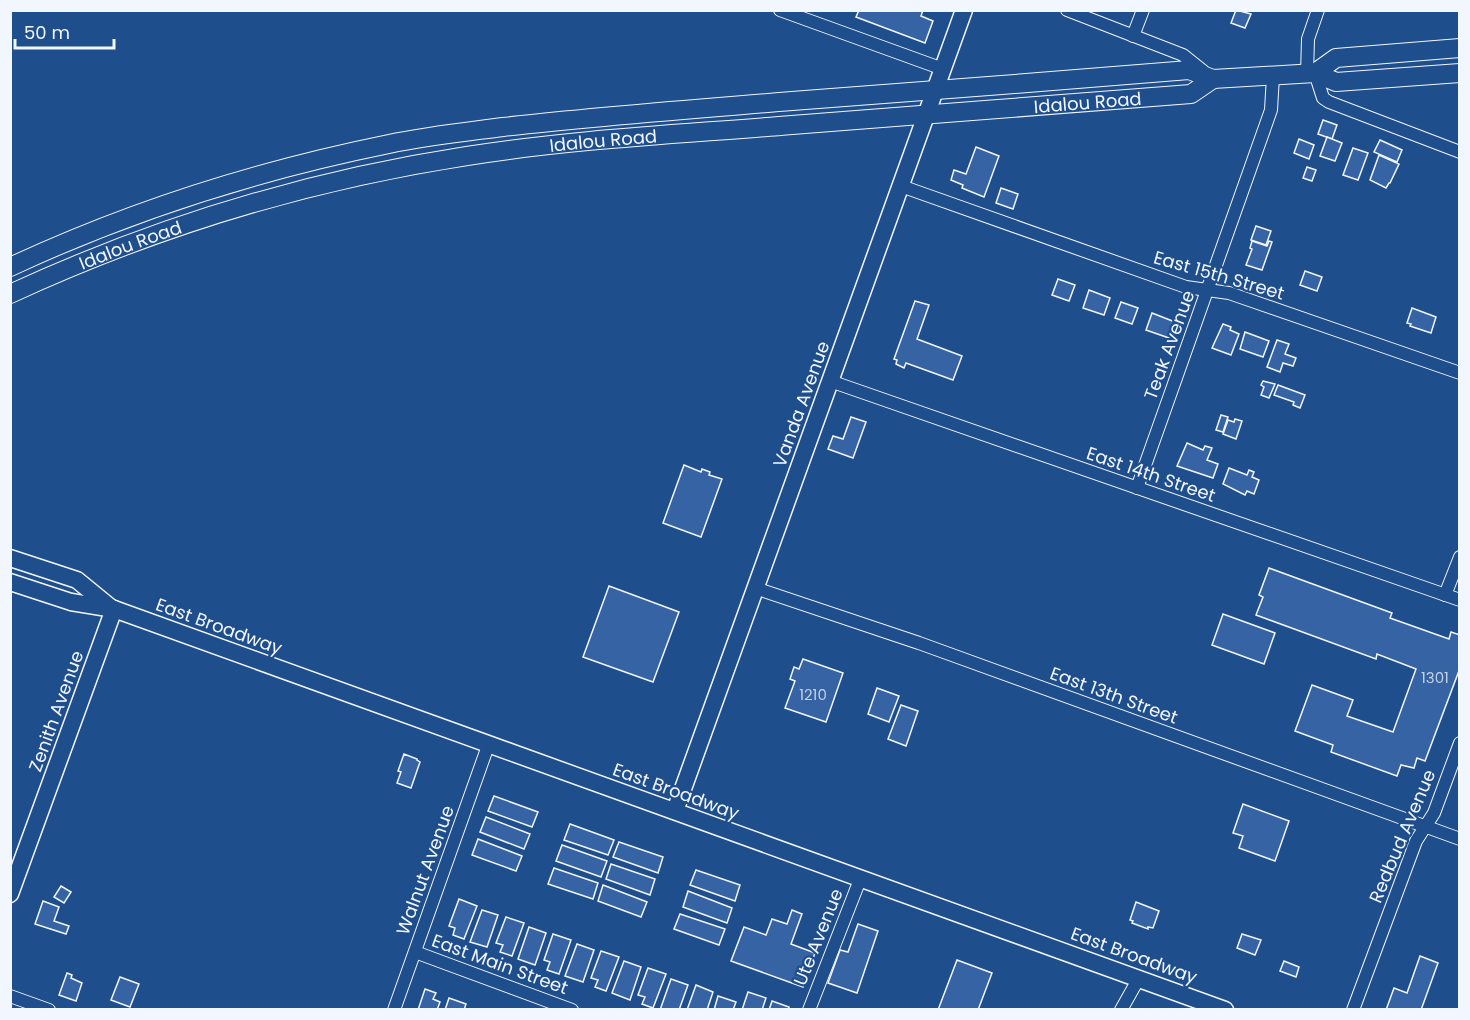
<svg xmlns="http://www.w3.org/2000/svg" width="1470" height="1020" viewBox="0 0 1470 1020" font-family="Poppins,sans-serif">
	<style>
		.building { fill: #3563a3; stroke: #f2f6ff; stroke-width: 1.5 }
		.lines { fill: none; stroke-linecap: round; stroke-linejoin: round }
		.street-casing { stroke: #f2f6ff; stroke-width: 14 }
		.secondary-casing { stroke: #f2f6ff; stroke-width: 19 }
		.primary-casing { stroke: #f2f6ff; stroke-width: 20 }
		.street { stroke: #1f4e8c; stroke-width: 12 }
		.secondary { stroke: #1f4e8c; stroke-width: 16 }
		.primary { stroke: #1f4e8c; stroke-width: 18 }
		.labels { text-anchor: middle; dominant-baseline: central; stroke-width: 4.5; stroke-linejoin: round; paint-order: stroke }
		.number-label { font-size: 15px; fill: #c3d1e8 }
		.street-label { font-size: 18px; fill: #f2f6ff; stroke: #1f4e8c }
	</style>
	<rect width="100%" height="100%" fill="#1f4e8c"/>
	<g class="building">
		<polygon points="859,10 923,10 921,16 933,21 925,43 856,17"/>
		<polygon points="1236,10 1251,14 1245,28 1231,23"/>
		<polygon points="1323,120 1337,125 1332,139 1318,134"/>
		<polygon points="1327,137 1342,143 1335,161 1320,156"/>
		<polygon points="1299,139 1314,145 1309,159 1294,153"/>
		<polygon points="1380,140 1402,150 1397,162 1374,152"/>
		<polygon points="976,147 999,156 984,197 962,188 963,185 951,180 954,170 966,174"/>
		<polygon points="1353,148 1368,153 1358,180 1343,175"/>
		<polygon points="1379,155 1399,164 1390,183 1389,183 1386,188 1370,180"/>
		<polygon points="1307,167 1316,170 1312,181 1303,178"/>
		<polygon points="1001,188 1018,194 1013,209 996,203"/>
		<polygon points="1256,226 1271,231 1266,245 1251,240"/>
		<polygon points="1252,241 1267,246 1269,241 1272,242 1262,270 1246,265 1252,249 1250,248"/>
		<polygon points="1305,271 1322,277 1317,291 1300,285"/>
		<polygon points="1058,279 1075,285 1069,301 1052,295"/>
		<polygon points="1089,290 1110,298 1104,315 1083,308"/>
		<polygon points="915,301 929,305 917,339 962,356 953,380 906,363 904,368 896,364 897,360 894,359"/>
		<polygon points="1121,302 1138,308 1132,324 1115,318"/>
		<polygon points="1412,308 1436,317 1431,333 1410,326 1411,324 1407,323"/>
		<polygon points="1152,313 1175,322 1169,338 1146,330"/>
		<polygon points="1223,324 1231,327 1230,330 1239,334 1231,355 1212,348"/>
		<polygon points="1245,332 1269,341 1263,357 1240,349"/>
		<polygon points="1277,340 1289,344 1285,354 1296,358 1293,366 1283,363 1280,372 1267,367"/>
		<polygon points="1263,381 1275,384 1269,398 1261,395 1264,387 1261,385"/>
		<polygon points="1278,385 1305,395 1300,408 1293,405 1294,402 1274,395"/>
		<polygon points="1221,415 1228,417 1223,432 1216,430"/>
		<polygon points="851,417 866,422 853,458 828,449 833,436 843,439"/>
		<polygon points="1235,419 1242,421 1236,439 1223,434 1228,420 1234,422"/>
		<polygon points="1187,443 1203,450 1205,446 1212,448 1207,460 1218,464 1213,478 1177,466"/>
		<polygon points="684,465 701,472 702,469 710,472 709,475 722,479 701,537 663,523"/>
		<polygon points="1229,468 1247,475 1249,470 1254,472 1252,477 1259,480 1254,494 1247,491 1245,495 1223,484"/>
		<polygon points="1269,568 1392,613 1390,618 1449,639 1451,632 1460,635 1460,668 1425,761 1417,758 1414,768 1401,765 1397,776 1331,752 1333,745 1295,731 1312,685 1353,700 1347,716 1393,732 1416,669 1377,654 1376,659 1256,615 1263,597 1259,595"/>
		<polygon points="609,586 679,612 653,682 583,657"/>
		<polygon points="1223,614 1275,633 1264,664 1212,645"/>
		<polygon points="803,659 843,673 826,722 785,708 795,681 790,679 794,667 799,669"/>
		<polygon points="877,688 899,696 889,722 868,714"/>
		<polygon points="901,705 918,711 906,746 888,739"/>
		<polygon points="404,754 417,759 417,760 420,762 411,788 397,783 401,772 398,771"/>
		<polygon points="494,796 538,812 532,827 488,811"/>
		<polygon points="1243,804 1289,821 1275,861 1239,848 1243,836 1233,833"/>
		<polygon points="486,817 530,834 524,849 480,832"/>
		<polygon points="570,824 614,840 608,855 564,840"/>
		<polygon points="478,839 522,856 516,871 472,855"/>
		<polygon points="619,842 663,857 658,873 613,857"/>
		<polygon points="562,845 607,861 601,877 556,861"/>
		<polygon points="611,864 655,879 650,895 606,879"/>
		<polygon points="554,868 598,883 593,899 548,884"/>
		<polygon points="696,870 740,885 735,901 690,885"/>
		<polygon points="603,885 647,902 641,917 598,901"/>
		<polygon points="61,886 71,892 64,903 54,897"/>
		<polygon points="688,891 732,908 727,923 683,907"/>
		<polygon points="459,899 477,906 464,939 453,935 455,928 449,926"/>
		<polygon points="43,901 59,907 54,921 69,926 66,934 35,924"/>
		<polygon points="1136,902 1159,911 1153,928 1148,927 1148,929 1132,923 1133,921 1130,920"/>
		<polygon points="482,910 498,915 487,947 470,942"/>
		<polygon points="792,910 802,914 791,944 815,953 803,987 731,961 744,927 766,935 772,919 787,924"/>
		<polygon points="680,914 725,929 719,945 674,929"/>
		<polygon points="506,917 524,923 512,956 500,952 503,945 496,943"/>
		<polygon points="858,924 878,931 857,993 828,983 840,950 848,952"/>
		<polygon points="529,927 546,933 535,965 518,959"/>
		<polygon points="553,934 571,940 559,974 547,970 550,962 544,960"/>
		<polygon points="1242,934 1261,940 1255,955 1237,948"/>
		<polygon points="577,944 594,950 583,982 565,976"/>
		<polygon points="601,951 619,957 606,991 595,987 598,980 591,978"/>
		<polygon points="1420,956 1438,963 1421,1010 1386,1010 1394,988 1407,993"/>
		<polygon points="957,960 992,973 978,1010 938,1010"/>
		<polygon points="624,961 641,967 630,1000 612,993"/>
		<polygon points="1284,961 1299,967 1296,977 1280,971"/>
		<polygon points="648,968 666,974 653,1008 642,1004 645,997 638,995"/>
		<polygon points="67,973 72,975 71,978 82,983 76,1001 59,995"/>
		<polygon points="120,977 139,984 130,1007 111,1000"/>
		<polygon points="671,979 688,985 679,1010 660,1010"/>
		<polygon points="696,985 713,992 707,1010 687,1010"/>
		<polygon points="425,989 436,993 433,999 440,1002 437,1010 418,1010"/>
		<polygon points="748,992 766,998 762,1010 742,1010"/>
		<polygon points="718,996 736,1002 733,1010 714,1010"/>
		<polygon points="449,998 466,1004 464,1010 445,1010"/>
		<polygon points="772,1001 789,1007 789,1010 769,1010"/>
	</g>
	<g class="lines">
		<g class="street-casing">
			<g id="street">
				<polyline points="780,10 943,69"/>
				<polyline points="1067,10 1183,55 1203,71"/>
				<polyline points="1133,36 1143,10"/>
				<polyline points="1315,73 1323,98 1329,102 1460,152"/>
				<polyline points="1307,74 1308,39 1318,10"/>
				<polyline points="901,186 1186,287 1229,293 1460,373"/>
				<polyline points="830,381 1460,600"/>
				<polyline points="1137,488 1271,110 1273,76"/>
				<polyline points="755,588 919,643 1460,839"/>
				<polyline points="1445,595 1460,557"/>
				<polyline points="415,952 572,1010"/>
				<polyline points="10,996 49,1010"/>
				<polyline points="394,1010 489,743"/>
				<polyline points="809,1010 861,877"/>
				<polyline points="1121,1010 1139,978"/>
				<polyline points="1353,1010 1416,841 1434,813 1460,743"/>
			</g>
		</g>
		<g class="secondary-casing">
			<g id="secondary">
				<polyline points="10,558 77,580 110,607"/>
				<polyline points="10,582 71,602 114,609 1225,1010"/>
				<polyline points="675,811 964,10"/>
				<polyline points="10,894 114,609"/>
			</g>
		</g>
		<g class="primary-casing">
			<g id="primary">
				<polyline points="1315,73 1336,58 1460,48"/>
				<path d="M10 267C130 211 260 170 389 144 427 136 465 132 503 127 599 116 695 109 792 101 924 91 1057 81 1189 70L1213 79 1315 73 1336 82 1460 73"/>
				<path id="s1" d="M10 294C155 227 310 180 467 156 574 139 684 134 792 125 925 115 1058 104 1191 94L1213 79"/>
			</g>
		</g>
		<use href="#street" class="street"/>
		<use href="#secondary" class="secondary"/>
		<use href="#primary" class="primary"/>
	</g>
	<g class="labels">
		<g class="number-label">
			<text x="1435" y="677">1301</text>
			<text x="813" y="694">1210</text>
		</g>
		<g class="street-label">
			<text stroke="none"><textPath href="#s1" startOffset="1102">Idalou Road</textPath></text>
			<text stroke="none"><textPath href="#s1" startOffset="616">Idalou Road</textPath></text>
			<text stroke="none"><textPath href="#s1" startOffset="130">Idalou Road</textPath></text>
			<text transform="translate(1219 275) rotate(16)">East 15th Street</text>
			<text transform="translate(1169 345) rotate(-70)">Teak Avenue</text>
			<text transform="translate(801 404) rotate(-70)">Vanda Avenue</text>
			<text transform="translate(1151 474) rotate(19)">East 14th Street</text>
			<text transform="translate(219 626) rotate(20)">East Broadway</text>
			<text transform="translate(1114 695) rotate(20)">East 13th Street</text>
			<text transform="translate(56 711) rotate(-70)">Zenith Avenue</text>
			<text transform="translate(676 791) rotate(20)">East Broadway</text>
			<text transform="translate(1402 836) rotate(-67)">Redbud Avenue</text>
			<text transform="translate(425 870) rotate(-70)">Walnut Avenue</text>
			<text transform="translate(818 937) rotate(-68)">Ute Avenue</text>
			<text transform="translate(1134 955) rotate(20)">East Broadway</text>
			<text transform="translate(500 964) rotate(20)">East Main Street</text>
		</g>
	</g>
	<rect width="1470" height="1020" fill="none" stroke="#f2f6ff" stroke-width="24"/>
	<path d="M15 39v9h99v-9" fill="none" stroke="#f2f6ff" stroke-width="3"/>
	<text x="24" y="39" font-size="18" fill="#f2f6ff" stroke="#1f4e8c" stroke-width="4.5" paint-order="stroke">50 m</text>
</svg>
